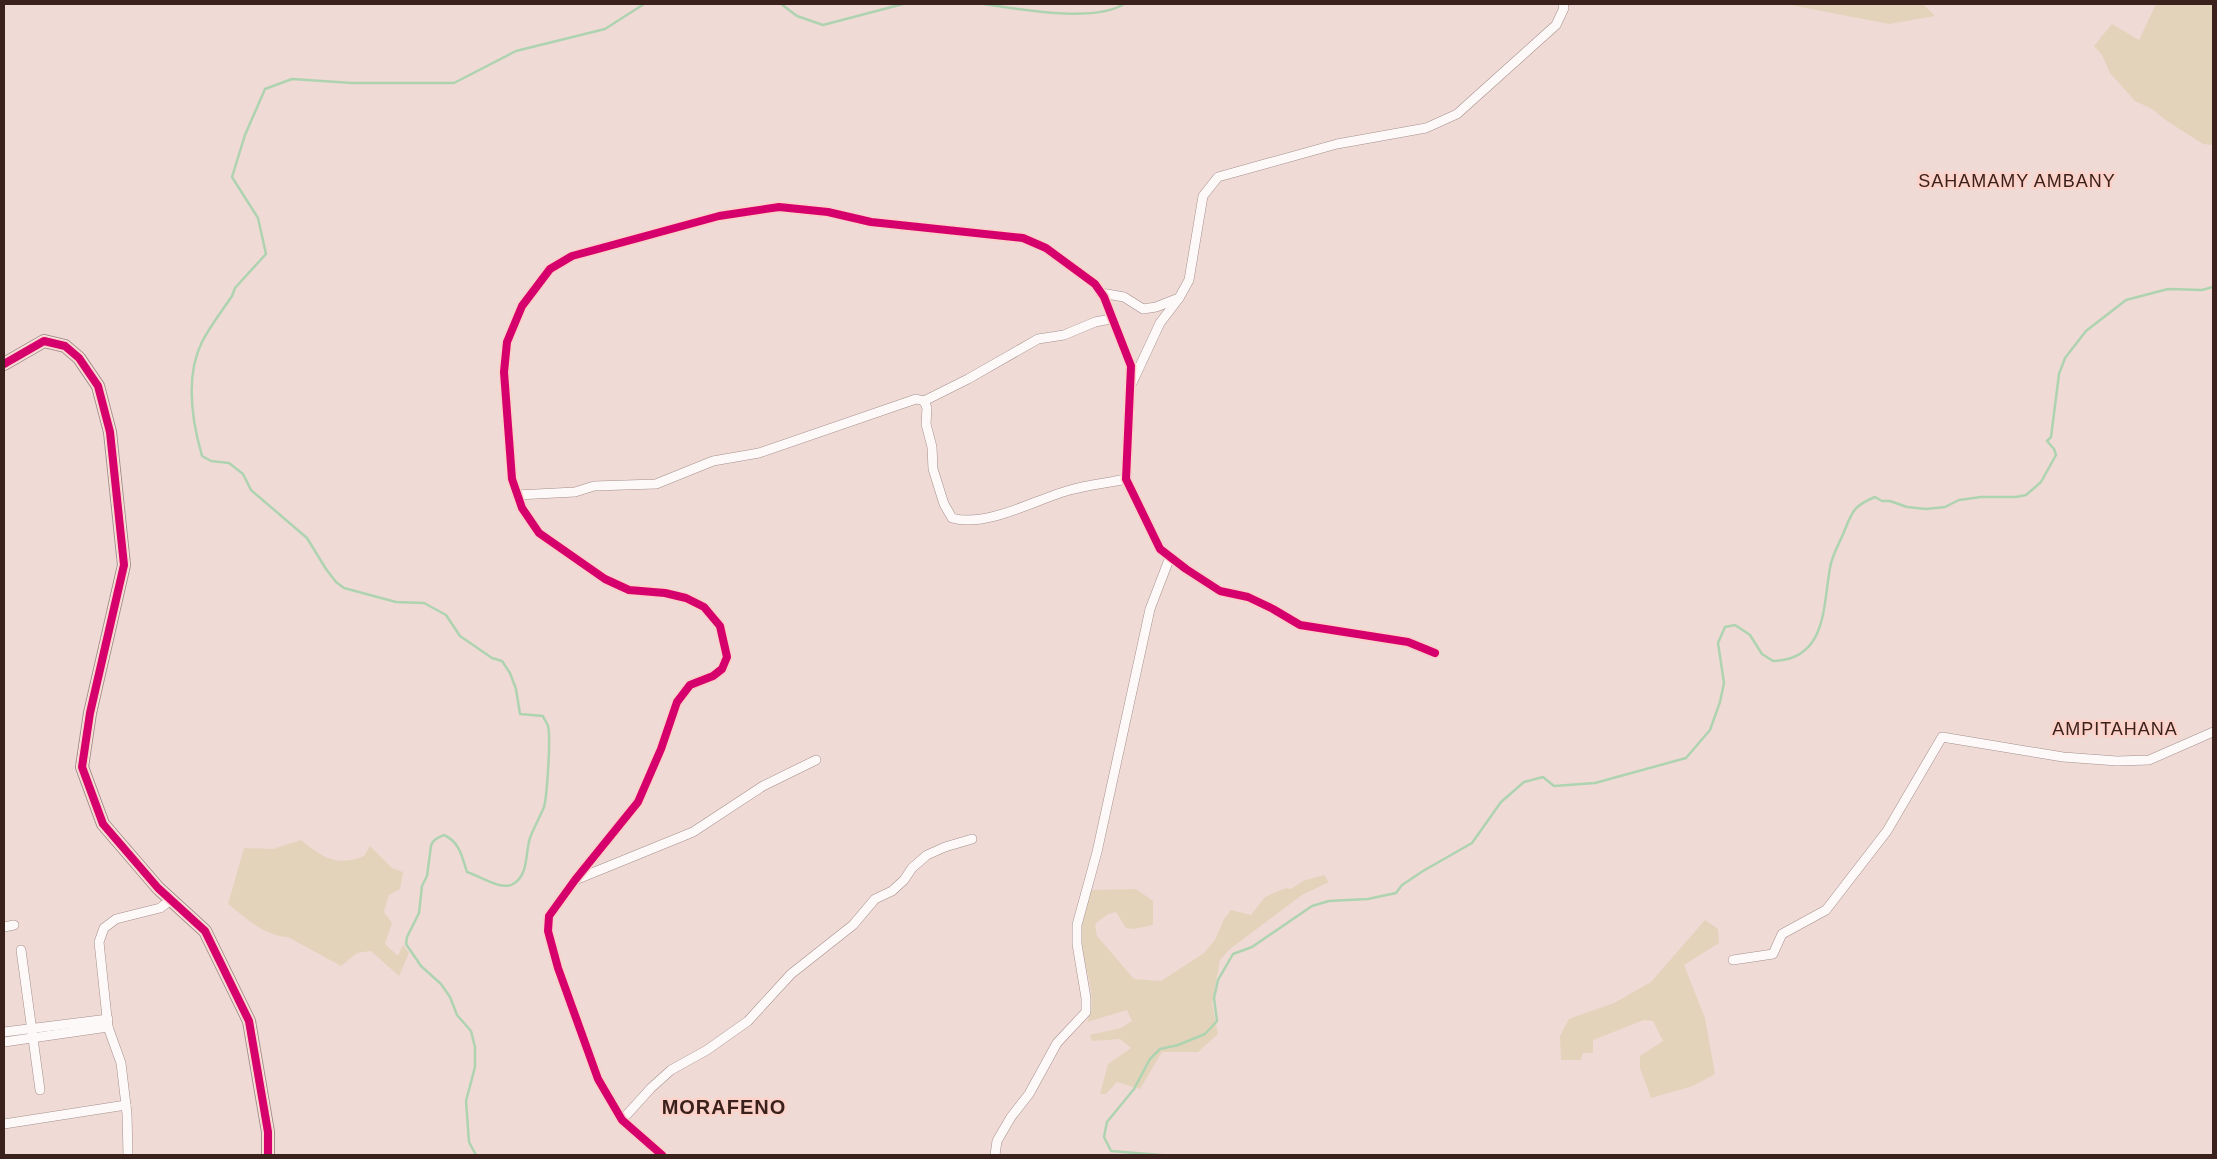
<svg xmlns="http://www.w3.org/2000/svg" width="2217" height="1159" viewBox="0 0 2217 1159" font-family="Helvetica,sans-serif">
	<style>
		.green { fill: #e4d3bb }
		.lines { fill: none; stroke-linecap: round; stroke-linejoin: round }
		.stream { stroke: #aed3b1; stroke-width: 2.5 }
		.street-casing { stroke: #a58f8b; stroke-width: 10 }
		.secondary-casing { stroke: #a58f8b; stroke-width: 14 }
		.street { stroke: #fdf9f9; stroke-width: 9 }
		.secondary { stroke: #fdf9f9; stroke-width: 12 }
		.cycleway-casing { stroke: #fcd2c9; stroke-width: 11 }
		.cycleway { stroke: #d6006c; stroke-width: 8 }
		.labels { text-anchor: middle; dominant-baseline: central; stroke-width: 5; stroke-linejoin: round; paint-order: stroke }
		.quarter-label { font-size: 18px; letter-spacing: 1px; fill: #3b211c; stroke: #fcd2c9 }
		.district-label { font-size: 20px; font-weight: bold; letter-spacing: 1px; fill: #3b211c; stroke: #fcd2c9 }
	</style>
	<rect width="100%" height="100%" fill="#f0dad5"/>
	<g class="green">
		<polygon points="1785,4 1923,4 1935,16 1889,24"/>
		<polygon points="2156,4 2213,4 2213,145 2203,144 2167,121 2152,109 2135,101 2110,73 2102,55 2094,46 2112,24 2139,40"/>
		<path d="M301 840C323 858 336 867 364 856L370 846 392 868 403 872 400 889 389 895 384 912 392 923 385 944 398 956 403 945 409 953 399 976 371 951 357 953 341 966 288 937C264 936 246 918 228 904L244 848 273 849Z"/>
		<path d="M1324 875 1329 882 1302 895 1230 949 1220 960 1212 1004 1218 1034 1198 1052H1162L1140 1089 1117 1082 1106 1094H1100L1108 1064 1131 1048 1120 1039 1092 1041 1090 1035 1121 1028 1132 1021 1127 1010 1087 1022C1099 998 1084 969 1082 944 1080 927 1085 906 1090 890L1136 889 1153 901V925L1134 929 1126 928 1116 912 1108 914 1095 924 1097 936 1134 979 1161 981 1204 953 1215 940 1224 919 1231 910 1251 915 1265 897 1286 888 1291 889 1303 881Z"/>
		<polygon points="1705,920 1718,929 1719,943 1684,965 1705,1018 1715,1074 1693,1086 1651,1098 1640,1068 1640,1056 1663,1041 1653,1021 1644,1020 1593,1040 1593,1053 1583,1053 1581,1060 1561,1060 1560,1036 1569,1019 1614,1003 1651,982"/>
	</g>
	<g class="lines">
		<g class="stream">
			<polyline points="781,4 797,16 823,25 903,4"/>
			<path d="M984 4C1019 9 1094 23 1124 4"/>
			<path d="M476 1155 469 1142 466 1101 475 1067V1047L471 1031 457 1015 450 997 441 984 421 966 406 944 407 937 419 913 422 886 427 876 431 846C433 839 438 838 444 835 460 842 462 857 467 872 480 876 501 891 513 884 529 875 525 853 530 838 534 827 540 817 544 807 547 796 551 737 548 726 547 723 544 719 543 716L520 714 516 689 510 673 502 661 492 658 460 636 446 615 424 603 396 602 344 588 336 582 326 569 307 538 251 490 243 474 229 463 211 461 202 456C192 421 185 376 202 342 210 326 222 311 232 296L235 288 266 254 258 218 232 177 245 135 265 89 292 79 352 83H454L516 51 605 29 644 4"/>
			<path d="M1161 1155 1111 1151 1104 1137 1107 1122 1134 1089 1150 1059 1160 1049 1178 1045 1205 1034 1217 1021 1214 998 1218 980 1233 954 1252 947 1312 906 1329 901 1368 899 1396 893 1402 885 1423 871 1472 843 1501 802 1524 782 1543 777 1554 786 1595 783 1686 758 1710 730 1720 702 1724 683 1718 643 1725 627 1735 625 1750 635 1762 654 1773 661C1827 660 1823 606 1830 568 1832 555 1839 544 1844 532 1852 512 1853 506 1875 497L1882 501H1890L1907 507 1926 509 1945 507 1959 500 1981 497H2016L2026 495 2041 482 2056 455 2054 449 2047 441 2051 437 2059 374 2065 358 2086 331 2126 300 2168 289 2202 290 2213 287"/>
		</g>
		<g class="street-casing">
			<g id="street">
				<polyline points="1101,293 1124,297 1143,309 1156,307 1179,298 1189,280 1203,196 1218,177 1337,144 1426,128 1457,114 1556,25 1564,8 1563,4"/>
				<polyline points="1132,383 1160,323 1179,298"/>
				<polyline points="924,401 968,379 1038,339 1064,335 1095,322 1111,319"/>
				<path d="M517 495 575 492 594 486 656 484 713 461 759 453 916 399 924 401 927 408 926 424 932 447 933 469 944 504 952 518C987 528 1036 499 1070 490 1088 485 1108 483 1126 479"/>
				<polyline points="575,880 693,832 763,786 816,760"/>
				<polyline points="4,927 14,925"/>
				<polyline points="21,950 40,1090"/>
				<polyline points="1733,960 1773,954 1782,934 1826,910 1887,831 1942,737 2063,757 2117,761 2149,760 2213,732"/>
				<polyline points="4,1032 108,1019"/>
				<polyline points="4,1042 108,1027"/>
				<polyline points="622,1120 651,1088 671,1070 707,1050 748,1021 791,974 853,925 875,899 892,891 904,880 912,868 927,855 945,847 972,839"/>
				<polyline points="4,1124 126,1105"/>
				<polyline points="128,1155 127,1114 121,1063 108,1027 99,942 104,928 116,919 160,908 171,900"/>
				<polyline points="662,1155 622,1120 598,1079 558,968 548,931 549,916 575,880 638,802 661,749 677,702 690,685 713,676 722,669 727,657 720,626 704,607 686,598 665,593 629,590 605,579 539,533 522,508 512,479 504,372 507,342 522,306 550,269 572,256 719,216 779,207 828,212 871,222 1023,238 1046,248 1095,284 1104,297 1131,366 1126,479 1160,549 1186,569 1220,591 1248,597 1273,609 1300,625 1408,642 1435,653"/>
				<polyline points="995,1155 997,1141 1011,1117 1029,1094 1057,1043 1086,1012 1086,998 1077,944 1077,925 1097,852 1150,609 1170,557"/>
			</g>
		</g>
		<g class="secondary-casing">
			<polyline id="secondary" points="4,364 44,341 65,346 79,358 98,386 110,432 124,565 90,713 82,767 103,824 158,888 205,931 249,1021 268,1132 268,1155"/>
		</g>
		<use href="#street" class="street"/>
		<use href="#secondary" class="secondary"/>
		<g class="cycleway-casing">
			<g id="cycleway">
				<polyline points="4,364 44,341 65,346 79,358 98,386 110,432 124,565 90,713 82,767 103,824 158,888 205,931 249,1021 268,1132 268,1155"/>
				<polyline points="662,1155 622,1120 598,1079 558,968 548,931 549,916 575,880 638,802 661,749 677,702 690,685 713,676 722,669 727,657 720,626 704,607 686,598 665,593 629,590 605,579 539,533 522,508 512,479 504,372 507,342 522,306 550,269 572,256 719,216 779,207 828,212 871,222 1023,238 1046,248 1095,284 1104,297 1131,366 1126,479 1160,549 1186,569 1220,591 1248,597 1273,609 1300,625 1408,642 1435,653"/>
			</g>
		</g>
		<use href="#cycleway" class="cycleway"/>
	</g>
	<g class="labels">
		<g class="quarter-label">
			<text x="2017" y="181">SAHAMAMY AMBANY</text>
			<text x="2115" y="729">AMPITAHANA</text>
		</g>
		<g class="district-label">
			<text x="724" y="1107">MORAFENO</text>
		</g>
	</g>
	<rect width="2217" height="1159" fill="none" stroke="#3b211c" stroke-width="10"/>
</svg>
